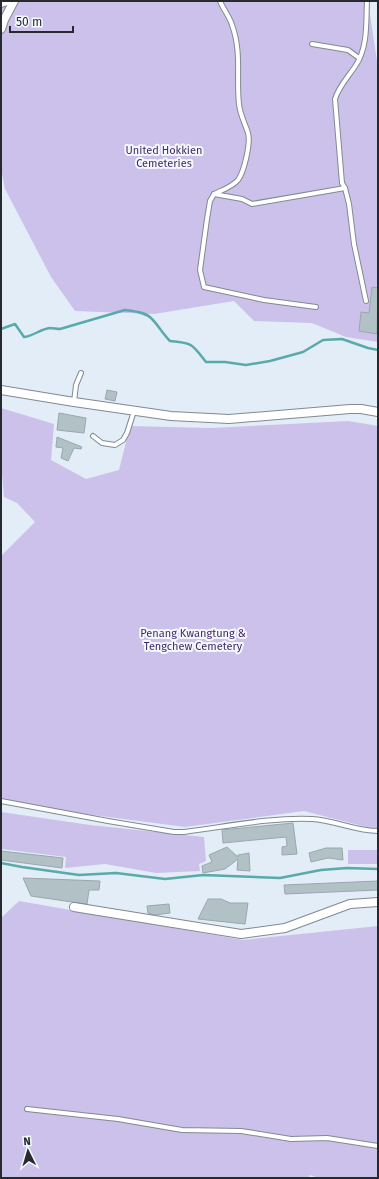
<svg xmlns="http://www.w3.org/2000/svg" width="379" height="1179" viewBox="0 0 379 1179" font-family="'Fira Sans',sans-serif">
	<style>
		.green { fill: #ccc1ea }
		.lines { fill: none; stroke-linecap: round; stroke-linejoin: round }
		.stream { stroke: #59aaa9; stroke-width: 2.5 }
		.building { fill: #b1c1c6; stroke: #99a8ad }
		.service-casing { stroke: #7f8a93; stroke-width: 6 }
		.minor-casing { stroke: #7f8a93; stroke-width: 10 }
		.service { stroke: #fff; stroke-width: 4 }
		.minor { stroke: #fff; stroke-width: 8 }
		.labels { text-anchor: middle; dominant-baseline: central; stroke-width: 4; stroke-linejoin: round; paint-order: stroke }
		.park-label { font-size: 11px; fill: #42296b; stroke: #f5f9fe }
	</style>
	<rect width="100%" height="100%" fill="#e2edf8"/>
	<g class="green">
		<polygon points="1,1 368,1 378,68 378,342 346,337 312,323 254,321 234,301 154,314 75,311 51,277 5,189 1,168"/>
		<polygon points="1,408 54,424 51,460 86,479 119,470 130,426 211,428 348,421 378,426 378,830 304,811 185,827 1,803 1,556 35,522 17,503 4,497 1,462"/>
		<polygon points="1,812 90,825 204,837 206,861 199,864 200,871 156,873 105,864 65,868 66,857 1,849"/>
		<rect x="348" y="850" width="30" height="14"/>
		<polygon points="19,901 243,940 378,926 378,1178 319,1178 310,1175 308,1178 1,1178 1,918"/>
	</g>
	<g class="lines">
		<g class="stream">
			<path d="M1 329 15 324 24 337C34 336 40 329 50 328 53 328 57 329 60 329L125 310C133 311 146 312 152 319 158 325 163 334 170 341 193 343 192 344 206 362H225L246 365 270 361 303 352 323 340 342 339 368 348 378 350"/>
			<polyline points="1,863 22,867 79,875 116,873 165,879 203,875 280,878 321,870 347,868 378,869"/>
		</g>
	</g>
	<g class="building">
		<polygon points="372,287 378,288 377,334 359,331 361,312 369,313"/>
		<polygon points="107,390 117,392 115,401 105,399"/>
		<polygon points="59,413 86,418 84,433 57,430"/>
		<polygon points="57,437 82,447 81,449 74,448 68,461 61,458 63,448 56,447"/>
		<polygon points="293,823 297,854 282,855 282,847 287,846 286,837 223,843 222,830"/>
		<polygon points="227,847 238,857 238,855 249,853 250,871 237,870 238,859 225,869 203,873 202,866 212,862 209,855"/>
		<polygon points="326,848 342,848 343,860 328,858 311,862 309,853"/>
		<polygon points="1,851 63,858 62,868 1,860"/>
		<polygon points="23,878 100,881 99,890 89,890 87,904 72,902 31,896"/>
		<polygon points="378,881 378,890 285,894 284,885"/>
		<polygon points="208,899 221,899 230,903 248,903 245,924 198,919"/>
		<polygon points="169,904 170,913 155,915 148,913 147,906"/>
	</g>
	<g class="lines">
		<g class="service-casing">
			<g id="service">
				<path d="M220 1C223 9 230 17 232 25 242 52 236 78 239 104 240 115 245 123 248 133 251 143 244 172 238 180 232 187 222 190 214 194L210 201 207 219 200 270 204 287 264 300 316 307"/>
				<polyline points="312,44 348,50 359,58"/>
				<polyline points="214,194 242,199 252,204 345,188"/>
				<path d="M366 301 354 244 349 204 345 188 342 183 335 99C339 86 349 76 356 65 368 47 366 22 367 1"/>
				<polyline points="74,402 76,385 81,373"/>
				<polyline points="93,436 102,443 115,445 123,440 127,433 134,411"/>
				<path d="M1 801 108 821 174 832H184C224 827 272 817 312 819 334 820 355 831 378 831"/>
				<polyline points="27,1109 118,1119 182,1130 241,1131 291,1139 327,1138 378,1146"/>
			</g>
		</g>
		<g class="minor-casing">
			<g id="minor">
				<polyline points="1,3 7,1"/>
				<polyline points="1,29 4,20 14,1"/>
				<polyline points="1,390 74,402 171,416 229,419 350,409 361,409 378,412"/>
				<polyline points="74,907 241,934 285,928 350,904 378,902"/>
			</g>
		</g>
		<use href="#service" class="service"/>
		<use href="#minor" class="minor"/>
	</g>
	<g class="labels">
		<g class="park-label">
			<text x="164" y="150">United Hokkien<tspan x="164" dy="13">Cemeteries</tspan></text>
			<text x="193" y="633">Penang Kwangtung &amp;<tspan x="193" dy="13">Tengchew Cemetery</tspan></text>
		</g>
	</g>
	<rect width="379" height="1179" fill="none" stroke="#262a2e" stroke-width="4"/>
	<g transform="translate(28 1151) rotate(355)" stroke="#f5f9fe" stroke-width="3" paint-order="stroke">
	<path d="M0-3L7 15L0 10L-7 15Z" fill="#262a2e"/>
	<text y="-6" font-size="11" font-weight="bold" text-anchor="middle" fill="#262a2e">N</text>
	</g>
	<path d="M10 26v6h63v-6" fill="none" stroke="#262a2e" stroke-width="2"/>
	<text x="16" y="26" font-size="12" fill="#262a2e" stroke="#f5f9fe" stroke-width="3" paint-order="stroke">50 m</text>
</svg>
